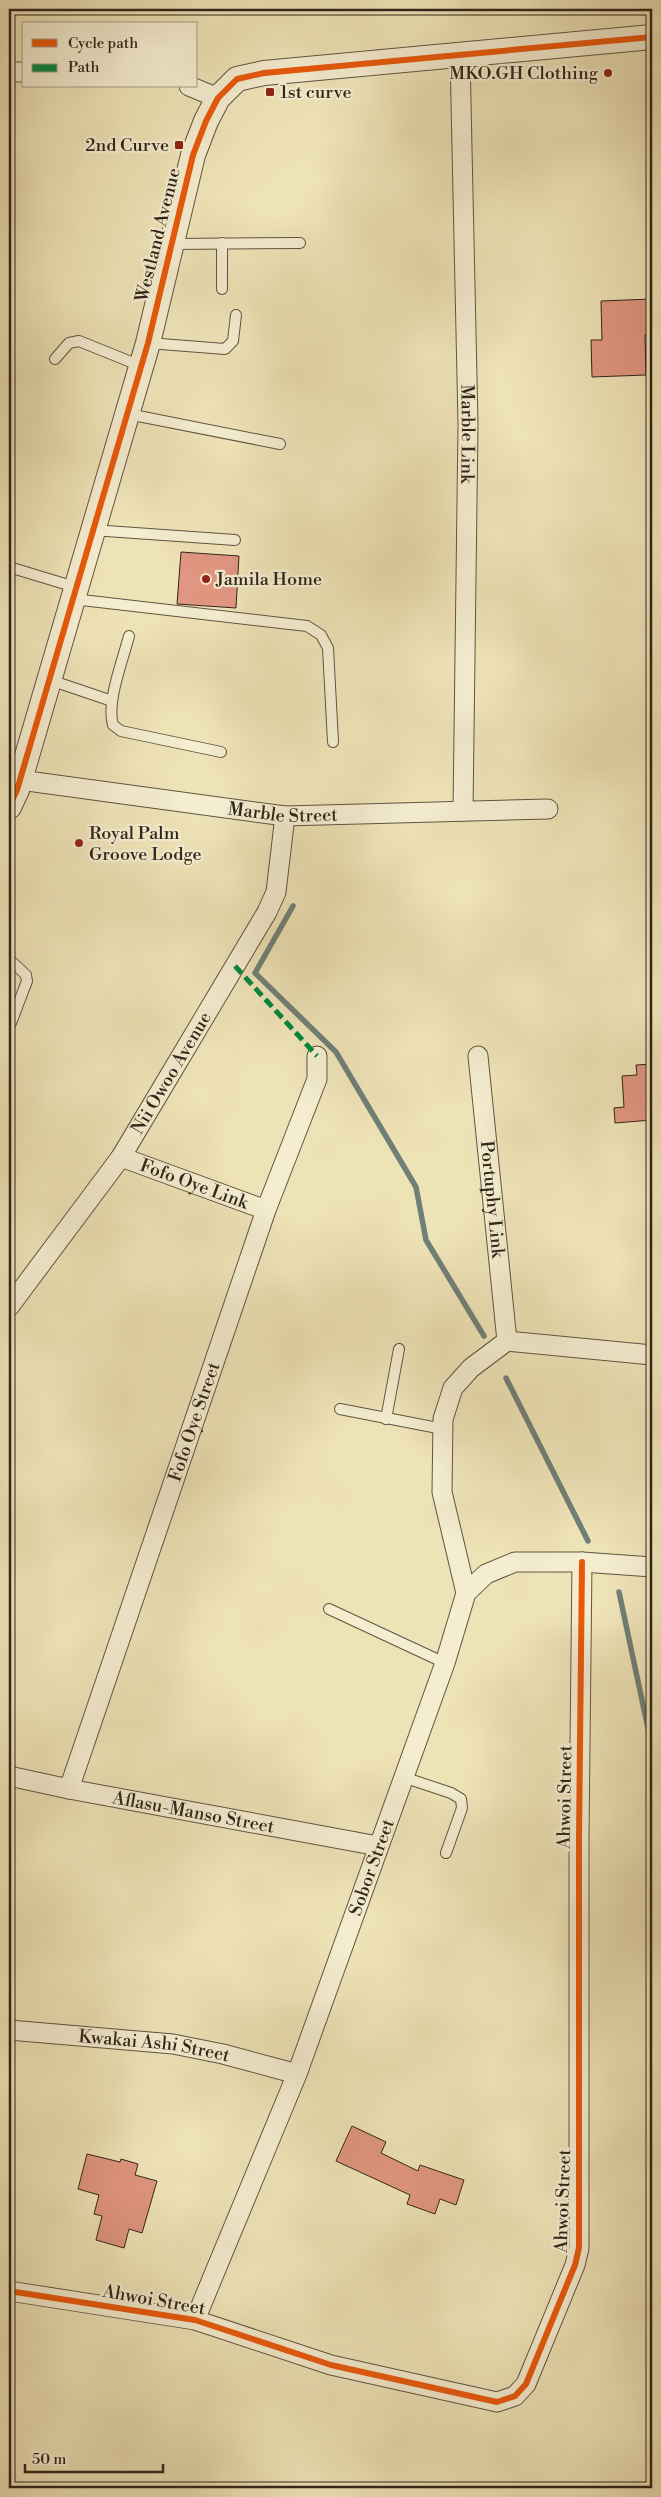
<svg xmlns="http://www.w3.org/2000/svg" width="661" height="2497" viewBox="0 0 661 2497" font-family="'Libre Bodoni',serif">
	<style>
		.green { fill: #b2c593; stroke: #717557 }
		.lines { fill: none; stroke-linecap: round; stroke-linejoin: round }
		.stream { stroke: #708077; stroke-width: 5.5 }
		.building { fill: #e19681; stroke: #30251b }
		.service-casing { stroke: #605442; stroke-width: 12 }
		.minor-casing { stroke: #605442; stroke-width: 21 }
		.tertiary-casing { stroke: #605442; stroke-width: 26 }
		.service { stroke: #f4edd0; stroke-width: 10 }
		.minor { stroke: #f4edd0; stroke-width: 19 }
		.tertiary { stroke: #f4edd0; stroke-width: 24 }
		.quiet { stroke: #00873e; stroke-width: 5; stroke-dasharray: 10 5; stroke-linecap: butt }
		.cycleway-casing { stroke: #f4edd0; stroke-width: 9 }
		.cycleway { stroke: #e8590c; stroke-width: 6 }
		.poi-dot { fill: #8f2418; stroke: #f4edd0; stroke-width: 2 }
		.labels { text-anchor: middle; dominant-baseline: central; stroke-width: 4.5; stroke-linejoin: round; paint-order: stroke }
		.poi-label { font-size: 18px; fill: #30251b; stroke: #f4edd0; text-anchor: start }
		.street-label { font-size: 18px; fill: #30251b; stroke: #f4edd0 }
	</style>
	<rect width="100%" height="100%" fill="#eee3b7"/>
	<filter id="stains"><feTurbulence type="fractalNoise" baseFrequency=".004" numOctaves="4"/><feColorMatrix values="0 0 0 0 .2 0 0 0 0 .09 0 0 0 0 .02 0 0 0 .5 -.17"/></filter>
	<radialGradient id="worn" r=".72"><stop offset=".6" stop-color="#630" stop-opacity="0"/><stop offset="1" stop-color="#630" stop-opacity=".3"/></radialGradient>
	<polygon class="green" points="9,9 329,9 9,12"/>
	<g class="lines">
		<g class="stream">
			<polyline points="293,906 255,973 336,1052 416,1187 426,1240 484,1336"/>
			<polyline points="506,1378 588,1541"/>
			<polyline points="619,1592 652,1747"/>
		</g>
	</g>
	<g class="building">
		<polygon points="652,299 652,335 645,335 646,375 592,377 591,340 602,340 601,301"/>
		<polygon points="181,552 239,556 236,608 177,604"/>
		<polygon points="652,1064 652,1120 615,1123 614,1108 624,1107 622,1076 637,1075 636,1065"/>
		<polygon points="352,2126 386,2142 381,2153 418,2171 420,2165 464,2180 456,2205 440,2199 435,2214 407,2204 410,2195 336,2161"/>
		<polygon points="87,2154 120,2162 121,2159 138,2164 135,2175 157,2181 142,2233 129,2229 124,2248 96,2240 102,2216 94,2214 99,2195 78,2189"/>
	</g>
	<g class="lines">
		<g class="service-casing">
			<g id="service">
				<polyline points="222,243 222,289"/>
				<polyline points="172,244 300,243"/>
				<polyline points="148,343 225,349 233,341 236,315"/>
				<polyline points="55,359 69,343 79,341 141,366"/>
				<polyline points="128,414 280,444"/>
				<polyline points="92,530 235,540"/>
				<polyline points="9,567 75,587"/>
				<polyline points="73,599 307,626 321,635 328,648 333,742"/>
				<path d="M129 636C123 660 106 702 113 725L121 731 221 752"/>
				<polyline points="50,680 112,701"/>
				<polyline points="9,959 26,975 27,981 11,1023"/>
				<polyline points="340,1409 443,1429"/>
				<polyline points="386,1419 399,1349"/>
				<polyline points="329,1609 445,1663"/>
				<polyline points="403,1777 451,1793 461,1799 462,1808 446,1853"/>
			</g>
		</g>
		<g class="minor-casing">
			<g id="minor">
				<path id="s1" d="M460 56 468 424 463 811"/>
				<polyline points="9,72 24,72"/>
				<polyline points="189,86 218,98"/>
				<path id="s2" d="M20 780 285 816 548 809"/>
				<path id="s3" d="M478 1056 507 1341"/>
				<path id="s4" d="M121 1157 266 1210"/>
				<path id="s5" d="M9 1307 121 1157 267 912 276 892 285 816"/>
				<polyline points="466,1593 442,1492 443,1419 453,1388 471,1368 507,1341 652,1355"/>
				<path id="s6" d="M9 1776 69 1789 378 1846"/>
				<path id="s7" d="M69 1789 266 1210 317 1079V1056"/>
				<path id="s8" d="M9 2030 173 2044 223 2054 297 2074"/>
				<polyline points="9,2291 195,2320 331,2365 497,2402 515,2396 526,2384 575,2265 579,2248 579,1837 582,1562"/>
				<path id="s9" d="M195 2320 297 2074 445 1663 466 1593 486 1574 515 1562H582L652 1567"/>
			</g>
		</g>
		<g class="tertiary-casing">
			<polyline id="tertiary" points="9,807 17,790 148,343 193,155 206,121 218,98 237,79 264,73 652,37"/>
		</g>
		<use href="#service" class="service"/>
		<use href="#minor" class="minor"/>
		<use href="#tertiary" class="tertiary"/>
		<polyline class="quiet" points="235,966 317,1056"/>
		<g class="cycleway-casing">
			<g id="cycleway">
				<polyline points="9,807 17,790 148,343 193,155 206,121 218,98 237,79 264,73 652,37"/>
				<polyline points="9,2291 195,2320 331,2365 497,2402 515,2396 526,2384 575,2265 579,2248 579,1837 582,1562"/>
			</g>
		</g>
		<use href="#cycleway" class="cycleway"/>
	</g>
	<g class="poi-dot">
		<circle cx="608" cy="73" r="5"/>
		<rect x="265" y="87" width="10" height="10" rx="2.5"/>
		<rect x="174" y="140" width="10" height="10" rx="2.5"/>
		<circle cx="206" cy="579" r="5"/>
		<circle cx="79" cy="843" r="5"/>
	</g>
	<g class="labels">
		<g class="poi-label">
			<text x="598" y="73" text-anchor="end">MKO.GH Clothing</text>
			<text x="280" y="92">1st curve</text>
			<text x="169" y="145" text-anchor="end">2nd Curve</text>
			<text x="216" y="579">Jamila Home</text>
			<text x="89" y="833">Royal Palm<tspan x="89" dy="21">Groove Lodge</tspan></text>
		</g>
		<g class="street-label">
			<text transform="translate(158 235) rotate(-76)">Westland Avenue</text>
			<text stroke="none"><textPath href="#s1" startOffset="378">Marble Link</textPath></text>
			<text stroke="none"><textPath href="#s2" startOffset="265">Marble Street</textPath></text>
			<text stroke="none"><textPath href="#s5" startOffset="285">Nii Owoo Avenue</textPath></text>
			<text stroke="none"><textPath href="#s4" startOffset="78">Fofo Oye Link</textPath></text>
			<text stroke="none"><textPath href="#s3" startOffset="144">Portuphy Link</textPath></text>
			<text stroke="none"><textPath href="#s7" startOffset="388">Fofo Oye Street</textPath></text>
			<text transform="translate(565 1797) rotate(-89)">Ahwoi Street</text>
			<text stroke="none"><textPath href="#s6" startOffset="188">Aflasu-Manso Street</textPath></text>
			<text stroke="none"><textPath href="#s9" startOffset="486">Sobor Street</textPath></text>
			<text stroke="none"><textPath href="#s8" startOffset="146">Kwakai Ashi Street</textPath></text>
			<text transform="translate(563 2201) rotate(-88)">Ahwoi Street</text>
			<text transform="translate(154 2300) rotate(10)">Ahwoi Street</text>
		</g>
	</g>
	<rect width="661" height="2497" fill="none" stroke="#eee3b7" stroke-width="30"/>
	<rect x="10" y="10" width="641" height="2477" fill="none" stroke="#30251b" stroke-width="2.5"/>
	<rect x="15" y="15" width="631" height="2467" fill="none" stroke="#30251b"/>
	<rect x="22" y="22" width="175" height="65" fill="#f4edd0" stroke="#a69d88"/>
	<rect x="32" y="39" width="25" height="8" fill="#e8590c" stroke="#a69d88"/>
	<text x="68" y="48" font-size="15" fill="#30251b">Cycle path</text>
	<rect x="32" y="64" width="25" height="8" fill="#00873e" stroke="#a69d88"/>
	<text x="68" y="72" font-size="15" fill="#30251b">Path</text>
	<path d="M25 2464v8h138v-8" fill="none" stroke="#30251b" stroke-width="2.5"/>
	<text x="32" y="2464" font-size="15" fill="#30251b" stroke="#f4edd0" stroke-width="4" paint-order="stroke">50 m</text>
	<rect width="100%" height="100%" filter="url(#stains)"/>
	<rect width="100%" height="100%" fill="url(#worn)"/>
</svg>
